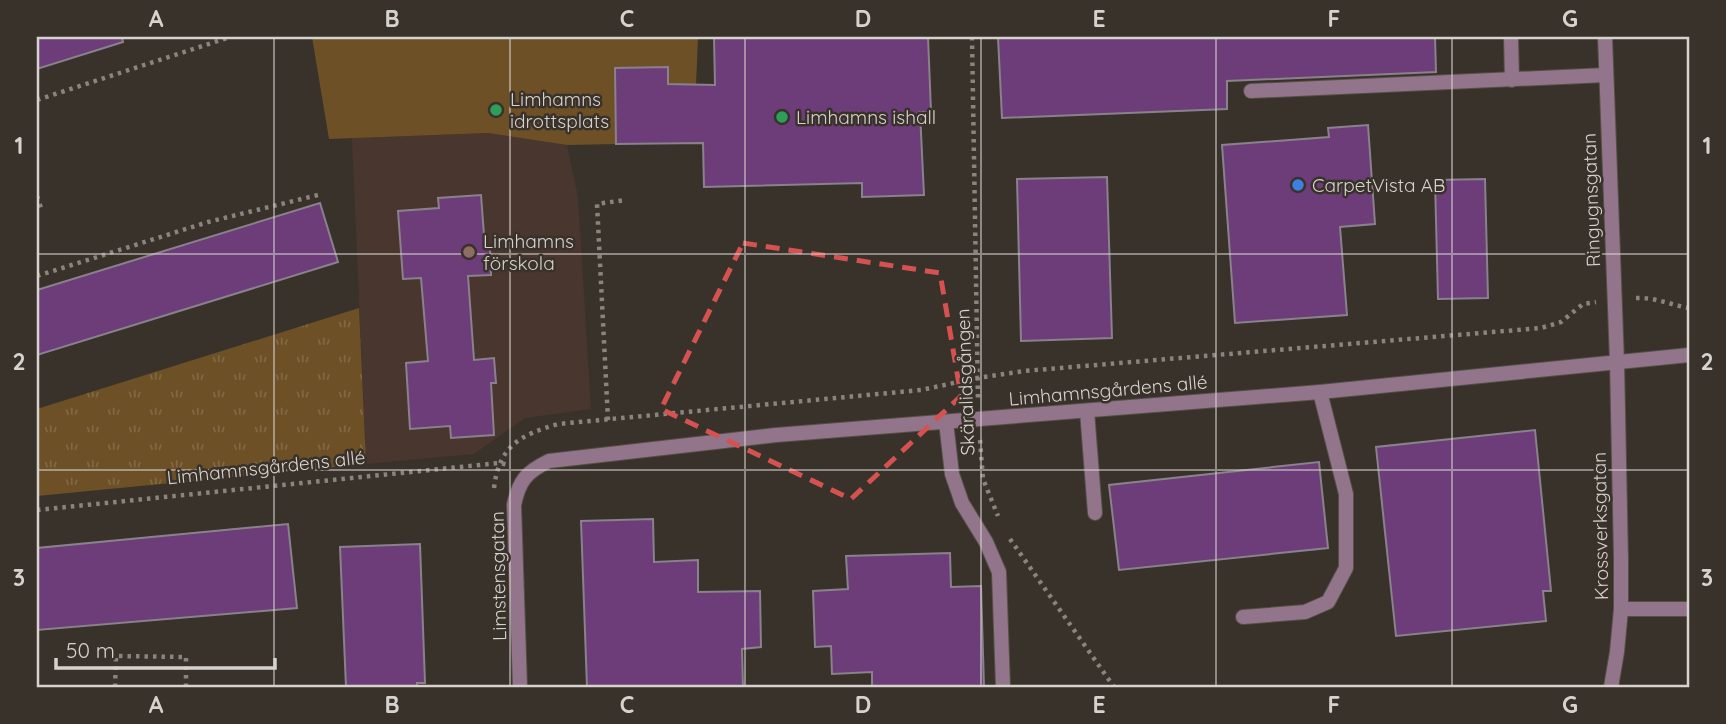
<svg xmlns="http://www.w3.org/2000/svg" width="1726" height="724" viewBox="0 0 1726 724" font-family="Quicksand,sans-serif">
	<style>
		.education { fill: #49362e }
		.grass { fill: url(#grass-tufts) }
		.park { fill: #6d5026 }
		.building { fill: #6c3d78; stroke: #89818b; stroke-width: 2 }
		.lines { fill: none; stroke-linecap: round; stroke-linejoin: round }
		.lane-casing { stroke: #554f47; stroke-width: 16 }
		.street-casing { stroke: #554f47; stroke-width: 16 }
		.path { stroke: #89847d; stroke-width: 4.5; stroke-dasharray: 3.5 5; stroke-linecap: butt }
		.lane { stroke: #93758b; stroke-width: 14 }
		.street { stroke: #93758b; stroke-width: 14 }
		.marked { fill: none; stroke: #d65251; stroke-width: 5; stroke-dasharray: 14 9; stroke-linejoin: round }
		.grid { fill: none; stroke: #d6d2cd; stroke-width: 2; stroke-opacity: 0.55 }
		.leisure-dot { fill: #2e9e5b; stroke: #39322a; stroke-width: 2.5 }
		.shop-dot { fill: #3f7fe0; stroke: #39322a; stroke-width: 2.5 }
		.education-dot { fill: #8d6e63; stroke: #39322a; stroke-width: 2.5 }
		.labels { text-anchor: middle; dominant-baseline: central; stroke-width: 5; stroke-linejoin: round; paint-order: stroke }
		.poi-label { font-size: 19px; fill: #d6d2cd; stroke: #39322a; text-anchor: start }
		.street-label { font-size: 19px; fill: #d6d2cd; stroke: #39322a }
		.neatline { fill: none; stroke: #d6d2cd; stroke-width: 2.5 }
		.grid-label { font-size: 23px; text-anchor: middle; font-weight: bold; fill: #d6d2cd }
	</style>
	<defs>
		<pattern id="grass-tufts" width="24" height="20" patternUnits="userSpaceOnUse" patternTransform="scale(1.75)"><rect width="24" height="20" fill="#6d5026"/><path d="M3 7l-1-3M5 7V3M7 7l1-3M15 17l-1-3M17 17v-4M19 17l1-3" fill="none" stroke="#816844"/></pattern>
	</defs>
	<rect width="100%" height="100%" fill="#39322a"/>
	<polygon class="education" points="488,133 567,145 578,197 591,409 525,418 474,454 366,464 352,138"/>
	<polygon class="grass" points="359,308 366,464 37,496 37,409"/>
	<polygon class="park" points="312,37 698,37 696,86 669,143 567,145 488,133 329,139"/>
	<g class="building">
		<polygon points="37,37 122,37 123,42 37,69"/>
		<polygon points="714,37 928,37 931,112 920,112 924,195 862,197 862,183 704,187 703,143 616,144 615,68 668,67 668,84 715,85"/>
		<polygon points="998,37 1435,37 1436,72 1227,81 1227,109 1002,118"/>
		<polygon points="1368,125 1375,224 1340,227 1347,315 1235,323 1222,145 1329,137 1328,128"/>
		<polygon points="1107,177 1112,338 1021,341 1017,179"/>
		<polygon points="1485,179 1488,298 1438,299 1435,180"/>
		<polygon points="481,195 485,248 490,248 491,275 468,276 474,360 494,358 496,383 491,383 494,435 451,438 450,426 410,429 406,363 428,361 421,278 403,279 398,211 439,208 438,198"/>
		<polygon points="320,203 338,262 37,355 37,290"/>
		<polygon points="1535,430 1551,591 1543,591 1546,621 1396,636 1376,447"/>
		<polygon points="1319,462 1328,548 1119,570 1109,485"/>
		<polygon points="653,519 654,562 698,560 698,592 760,591 761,647 742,649 743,687 587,687 581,521"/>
		<polygon points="288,524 297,608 37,630 37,548"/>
		<polygon points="420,544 425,683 417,683 417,687 346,687 340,547"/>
		<polygon points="950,553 951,587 981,586 984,687 872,687 872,672 832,674 831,646 815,647 813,591 848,589 846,556"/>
	</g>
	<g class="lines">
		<g class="lane-casing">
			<g id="lane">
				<polyline points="1511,37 1512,80"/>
				<polyline points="1251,91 1606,75"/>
				<polyline points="1087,411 1095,513"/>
				<polyline points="946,422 952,474 962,503 986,542 999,572 1003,687"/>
				<polyline points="1621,609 1689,609"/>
				<polyline points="1243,617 1305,612 1328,602 1346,568 1346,494 1320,392"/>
			</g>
		</g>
		<g class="street-casing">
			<g id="street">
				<polyline points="1605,37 1617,362 1621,559 1621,609 1617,652 1611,687"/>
				<path d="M520 687 514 505C519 481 526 472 549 461L776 435 1320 392 1689 355"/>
			</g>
		</g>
		<g class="path">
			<polyline points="972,37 978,400"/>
			<polyline points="37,100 230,37"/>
			<polyline points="37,196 41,208 37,210"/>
			<polyline points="37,276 208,222 322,194"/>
			<path d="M1636 298C1655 297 1671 305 1689 308"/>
			<polyline points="608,420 597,204 625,200"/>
			<polyline points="980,440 983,479 998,516"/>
			<path d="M494 488C499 446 520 435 558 424L921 390 977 378 1024 371 1541 328 1561 322 1583 304 1596 302"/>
			<polyline points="37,510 499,463 509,465"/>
			<polyline points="1010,539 1114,687"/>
			<polyline points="115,687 116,656 186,657 186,687"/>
		</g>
		<use href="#lane" class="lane"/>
		<use href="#street" class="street"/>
	</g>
	<path class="marked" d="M743 243 940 273 961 396 851 499 661 409Z"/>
	<path class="grid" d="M274 37V687M510 37V687M745 37V687M981 37V687M1216 37V687M1452 37V687M37 254H1689M37 470H1689"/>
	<g class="leisure-dot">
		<circle cx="496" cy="110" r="7"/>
		<circle cx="782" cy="117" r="7"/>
	</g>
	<circle class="shop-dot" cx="1298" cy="185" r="7"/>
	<circle class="education-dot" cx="469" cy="252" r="7"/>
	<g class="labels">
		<g class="poi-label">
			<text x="510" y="99">Limhamns<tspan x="510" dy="22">idrottsplats</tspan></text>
			<text x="796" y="117">Limhamns ishall</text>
			<text x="1312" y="185">CarpetVista AB</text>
			<text x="483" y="241">Limhamns<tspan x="483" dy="22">förskola</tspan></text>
		</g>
		<g class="street-label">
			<text transform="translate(1591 200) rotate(-92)">Ringugnsgatan</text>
			<text transform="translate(965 382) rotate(-92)">Skäralidsgången</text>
			<text transform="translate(1108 390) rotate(-5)">Limhamnsgårdens allé</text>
			<text transform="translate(266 467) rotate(-6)">Limhamnsgårdens allé</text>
			<text transform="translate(1600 526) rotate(-91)">Krossverksgatan</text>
			<text transform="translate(498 576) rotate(-91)">Limstensgatan</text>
		</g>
	</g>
	<rect width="1726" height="724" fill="none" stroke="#39322a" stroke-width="77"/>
	<path d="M56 658v10h219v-10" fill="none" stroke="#d6d2cd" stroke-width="3.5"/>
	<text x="66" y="658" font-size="21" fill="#d6d2cd" stroke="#39322a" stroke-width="5" paint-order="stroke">50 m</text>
	<rect x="38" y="38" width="1650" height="648" class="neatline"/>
	<g class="grid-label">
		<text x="156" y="27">A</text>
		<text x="392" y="27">B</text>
		<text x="627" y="27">C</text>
		<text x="863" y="27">D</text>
		<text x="1099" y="27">E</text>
		<text x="1334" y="27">F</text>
		<text x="1570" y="27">G</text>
		<text x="19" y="154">1</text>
		<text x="1707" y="154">1</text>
		<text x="19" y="370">2</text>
		<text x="1707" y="370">2</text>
		<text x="19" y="586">3</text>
		<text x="1707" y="586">3</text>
		<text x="156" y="713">A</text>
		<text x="392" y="713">B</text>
		<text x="627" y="713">C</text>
		<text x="863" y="713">D</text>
		<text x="1099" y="713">E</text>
		<text x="1334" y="713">F</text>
		<text x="1570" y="713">G</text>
	</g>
</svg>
